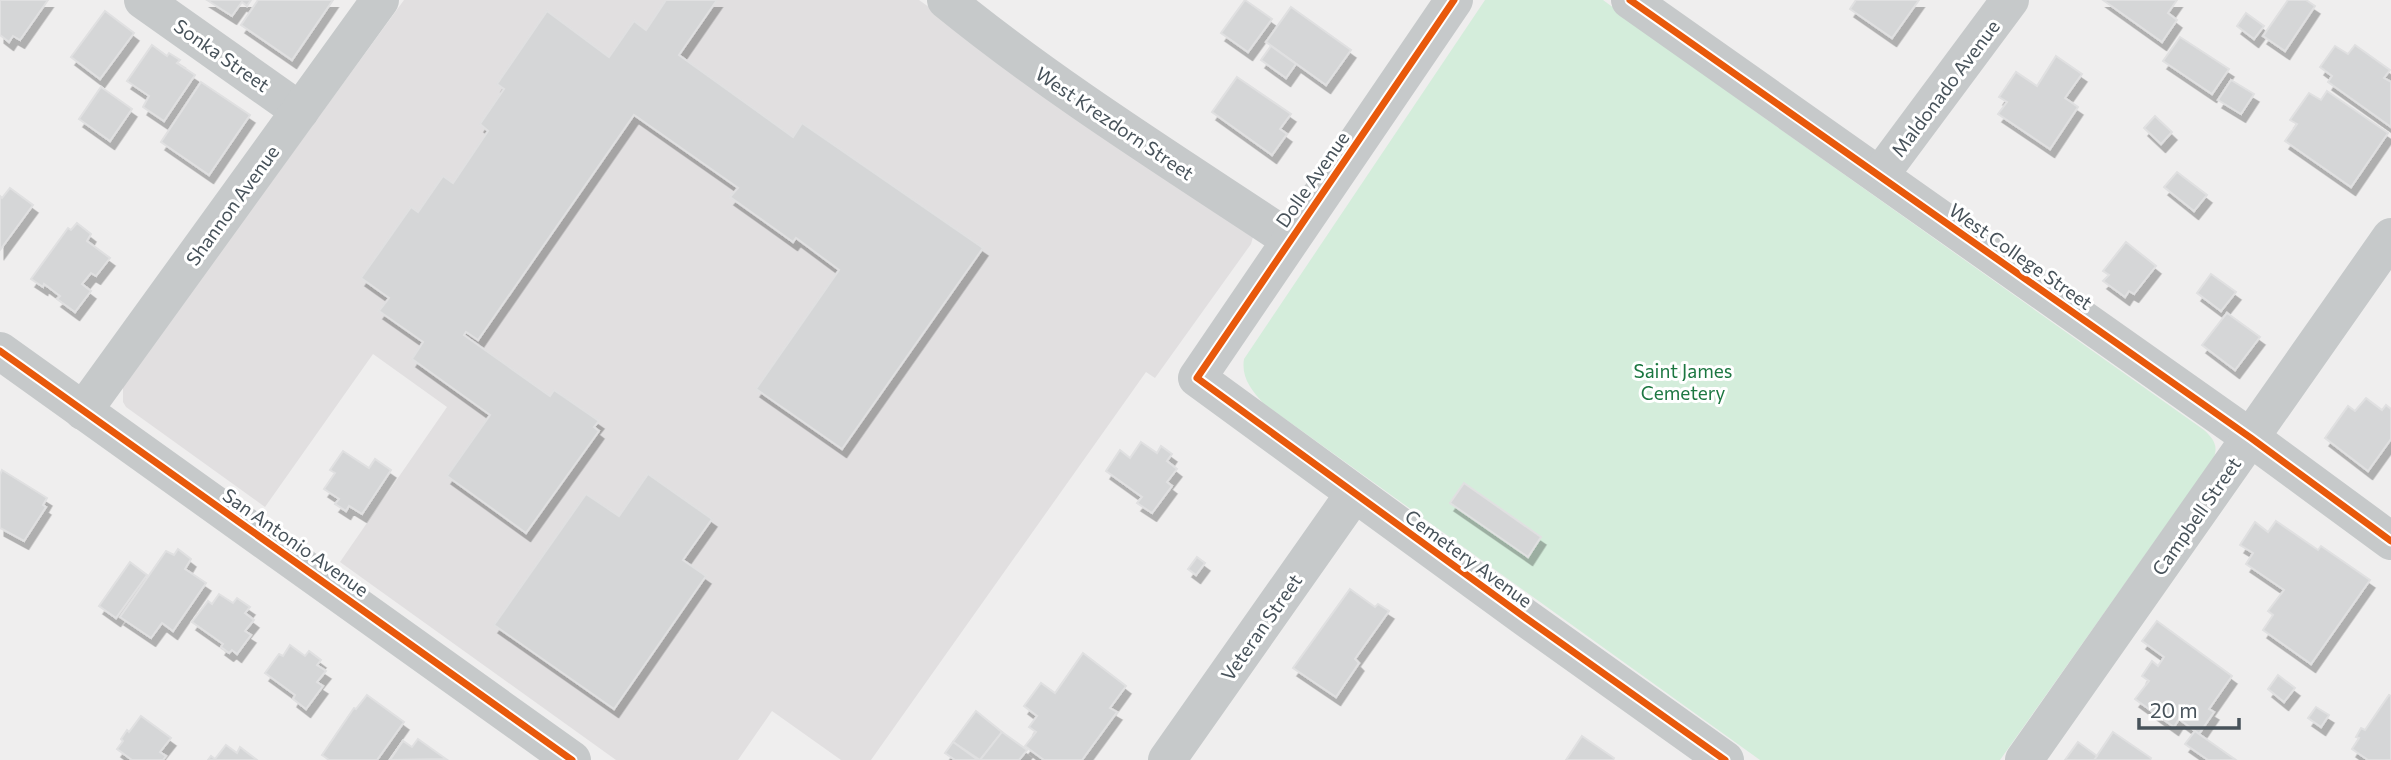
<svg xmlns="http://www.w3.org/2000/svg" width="2391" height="760" viewBox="0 0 2391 760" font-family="Commissioner,sans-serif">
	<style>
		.education { fill: #e1dfe0 }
		.green { fill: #d4eddb }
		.building { fill: #d5d6d7; stroke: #e0e0e1; stroke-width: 2; filter: url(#shadow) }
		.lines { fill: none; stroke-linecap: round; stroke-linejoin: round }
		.minor { stroke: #c6c9ca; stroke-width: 38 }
		.cycleway-casing { stroke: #fff; stroke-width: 11 }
		.cycleway { stroke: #e8590c; stroke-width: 7 }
		.labels { text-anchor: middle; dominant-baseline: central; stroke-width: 6; stroke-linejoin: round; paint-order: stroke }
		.street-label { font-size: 19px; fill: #47525a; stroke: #fff }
		.park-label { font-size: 19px; fill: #1c7741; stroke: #fff }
	</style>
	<defs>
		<filter id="shadow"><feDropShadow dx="4.5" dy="8" stdDeviation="0" flood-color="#0004"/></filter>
	</defs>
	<rect width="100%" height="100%" fill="#efeeee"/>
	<polygon class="education" points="404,0 919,0 1253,237 1251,244 1155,378 1146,372 871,760 841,760 772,711 738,760 616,760 340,562 447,407 373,354 265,507 126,407 123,402 123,385"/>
	<path class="green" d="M1485 0H1603L1756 112 2204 430C2214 439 2219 447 2213 459L2000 760H1760L1263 403C1251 390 1241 377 1244 359Z"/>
	<g class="building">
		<polygon points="0,0 48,0 20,40 13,36 9,42 0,35"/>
		<polygon points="207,0 251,0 247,6 242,2 232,16"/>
		<polygon points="258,0 333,0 292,60 241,25"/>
		<polygon points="666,0 717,0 679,55 793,137 802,123 983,248 842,449 756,389 839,270 796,238 793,242 730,197 738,188 634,115 478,340 466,332 464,335 550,396 554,390 599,421 594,427 599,431 526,533 447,476 490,415 412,359 423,342 379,311 389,298 361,278 411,207 418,212 443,176 453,183 488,131 480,124 504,89 497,84 547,11 609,57 634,21 646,30"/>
		<polygon points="1245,0 1272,19 1248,52 1221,33"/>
		<polygon points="1856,0 1919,0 1892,38 1850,9"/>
		<polygon points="2103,0 2177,0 2168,13 2177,20 2162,42"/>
		<polygon points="2288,0 2306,0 2315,6 2285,51 2263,36"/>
		<polygon points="1291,7 1351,50 1326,85 1266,42"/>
		<polygon points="105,11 134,33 100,79 71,57"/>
		<polygon points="2246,13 2264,26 2254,39 2237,26"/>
		<polygon points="2180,37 2229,69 2212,94 2163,61"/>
		<polygon points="152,45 167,56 169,53 180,60 177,63 195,75 164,121 143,107 149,96 127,81"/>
		<polygon points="2355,45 2390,70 2384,78 2391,82 2391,127 2328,82 2332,76 2320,67 2335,46 2348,54"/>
		<polygon points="1271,46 1296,64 1286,78 1261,60"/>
		<polygon points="2056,56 2082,74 2065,98 2078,107 2050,149 1998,114 2007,102 1999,97 2016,72 2037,86"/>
		<polygon points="1237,77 1291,114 1280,129 1287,134 1272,155 1212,112"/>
		<polygon points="2231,80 2254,94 2241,114 2218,100"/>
		<polygon points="201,82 250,115 209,175 161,142"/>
		<polygon points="101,87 132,109 110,141 79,119"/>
		<polygon points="2327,91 2388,133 2351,187 2285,141 2297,124 2290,120 2309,93 2321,100"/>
		<polygon points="2155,116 2172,132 2161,144 2144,128"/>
		<polygon points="2177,172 2207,195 2194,211 2164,187"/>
		<polygon points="10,188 33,205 0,250 0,196 2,198"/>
		<polygon points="77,223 91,234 87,241 110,258 96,276 91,273 82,284 91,291 75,312 57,299 60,296 44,284 43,287 31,279 68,228 71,230"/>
		<polygon points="2126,242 2156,266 2134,294 2129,291 2125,297 2103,281 2109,275 2103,271"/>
		<polygon points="2211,274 2236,292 2221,311 2197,293"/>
		<polygon points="2227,313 2260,337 2235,370 2202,345"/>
		<polygon points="2366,398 2382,410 2386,405 2391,409 2391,439 2368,471 2325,438 2348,406 2355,411"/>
		<polygon points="1141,442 1157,453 1161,446 1172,454 1167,461 1177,469 1167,482 1172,486 1152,513 1137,503 1142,497 1106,471 1120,450 1130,458"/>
		<polygon points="343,451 369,468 375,459 391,470 362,514 349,506 346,511 335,504 339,499 324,489 335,473 330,470"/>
		<polygon points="2,470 47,498 43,505 46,507 24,541 0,528 0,475"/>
		<polygon points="648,474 712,519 683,560 706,576 614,709 494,625 586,494 619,516"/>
		<polygon points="1464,483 1541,537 1528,557 1450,503"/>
		<polygon points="2276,521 2318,550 2321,546 2370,580 2311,664 2263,630 2273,615 2268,611 2284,590 2246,564 2253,553 2240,545 2255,522 2268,532"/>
		<polygon points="178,549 191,559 185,569 206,583 173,631 162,623 151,638 120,617 166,551 174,555"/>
		<polygon points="1197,557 1205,563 1196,575 1188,569"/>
		<polygon points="130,562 147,575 116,618 99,606"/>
		<polygon points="1350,589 1375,607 1378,604 1389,611 1355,659 1359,663 1336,697 1293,668"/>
		<polygon points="219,594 233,603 237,598 250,607 245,613 254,620 245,631 251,635 237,654 232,650 229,653 221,647 223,644 192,622 208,601 212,604"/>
		<polygon points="2157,621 2232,676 2209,709 2214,712 2199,734 2179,719 2174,727 2135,699 2149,681 2142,676 2152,661 2158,666 2164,657 2142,641"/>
		<polygon points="290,645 305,656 309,651 321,660 317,665 326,671 317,682 323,686 306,709 293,699 295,695 265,673 279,654 283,656"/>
		<polygon points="1083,653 1126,686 1110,708 1117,712 1082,760 1044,760 1025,746 1036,732 1029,727 1037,716 1024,706 1041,683 1055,693"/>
		<polygon points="2278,675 2295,688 2284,702 2268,689"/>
		<polygon points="367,695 404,722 377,760 329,760 322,755 354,708 356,709"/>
		<polygon points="2389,695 2391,696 2391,760 2368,760 2352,749 2359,738 2356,737 2361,728 2365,730"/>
		<polygon points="2316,707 2329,715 2321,727 2308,718"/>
		<polygon points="976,711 1002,732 980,760 953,742"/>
		<polygon points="141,716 171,738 160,752 166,756 163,760 132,760 117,749 123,741 121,739 127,730 129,732"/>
		<polygon points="2195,731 2199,734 2236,760 2208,760 2185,744"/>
		<polygon points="1002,732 1027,750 1019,760 980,760"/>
		<polygon points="2113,732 2151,758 2150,760 2094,760"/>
		<polygon points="1582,736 1614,758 1613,760 1566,760"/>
		<polygon points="418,739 446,759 390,760 403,741 412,747"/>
		<polygon points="953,742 978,760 955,760 945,753"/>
		<polygon points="2078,742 2097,756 2094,760 2065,760"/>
		<polygon points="226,745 237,753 240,747 257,760 208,760 211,756 215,759"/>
	</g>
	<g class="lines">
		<g class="minor">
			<polyline points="143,0 300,111"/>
			<path d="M946 0C1054 88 1173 162 1289 239"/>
			<polyline points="1454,0 1197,378 1523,616 1725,760"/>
			<polyline points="1630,0 2251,438 2391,541"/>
			<polyline points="1880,175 2010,0"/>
			<polyline points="0,351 572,760"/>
			<polyline points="83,411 380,0"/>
			<polyline points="1167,760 1354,494"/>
			<polyline points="2024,760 2391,237"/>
		</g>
		<g class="cycleway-casing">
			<g id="cycleway">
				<polyline points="1454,0 1197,378 1523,616 1725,760"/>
				<polyline points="1630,0 2251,438 2391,541"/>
				<polyline points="0,351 572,760"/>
			</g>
		</g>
		<use href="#cycleway" class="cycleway"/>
	</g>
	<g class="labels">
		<g class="street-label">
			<text transform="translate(222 55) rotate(35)">Sonka Street</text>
			<text transform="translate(1945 88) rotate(-53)">Maldonado Avenue</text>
			<text transform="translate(1115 123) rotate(34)">West Krezdorn Street</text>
			<text transform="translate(1312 179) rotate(-55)">Dolle Avenue</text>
			<text transform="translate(232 205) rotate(-54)">Shannon Avenue</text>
			<text transform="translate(2021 256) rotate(35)">West College Street</text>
			<text transform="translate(2196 516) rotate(-55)">Campbell Street</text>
			<text transform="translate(296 542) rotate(35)">San Antonio Avenue</text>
			<text transform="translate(1469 558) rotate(36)">Cemetery Avenue</text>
			<text transform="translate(1261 627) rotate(-55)">Veteran Street</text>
		</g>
		<g class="park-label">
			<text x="1683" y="370">Saint James<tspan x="1683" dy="22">Cemetery</tspan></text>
		</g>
	</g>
	<path d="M2139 718v10h100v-10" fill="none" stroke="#47525a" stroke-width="3.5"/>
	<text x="2150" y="718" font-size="21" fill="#47525a" stroke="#ffffff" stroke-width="5" paint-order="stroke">20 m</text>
</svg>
